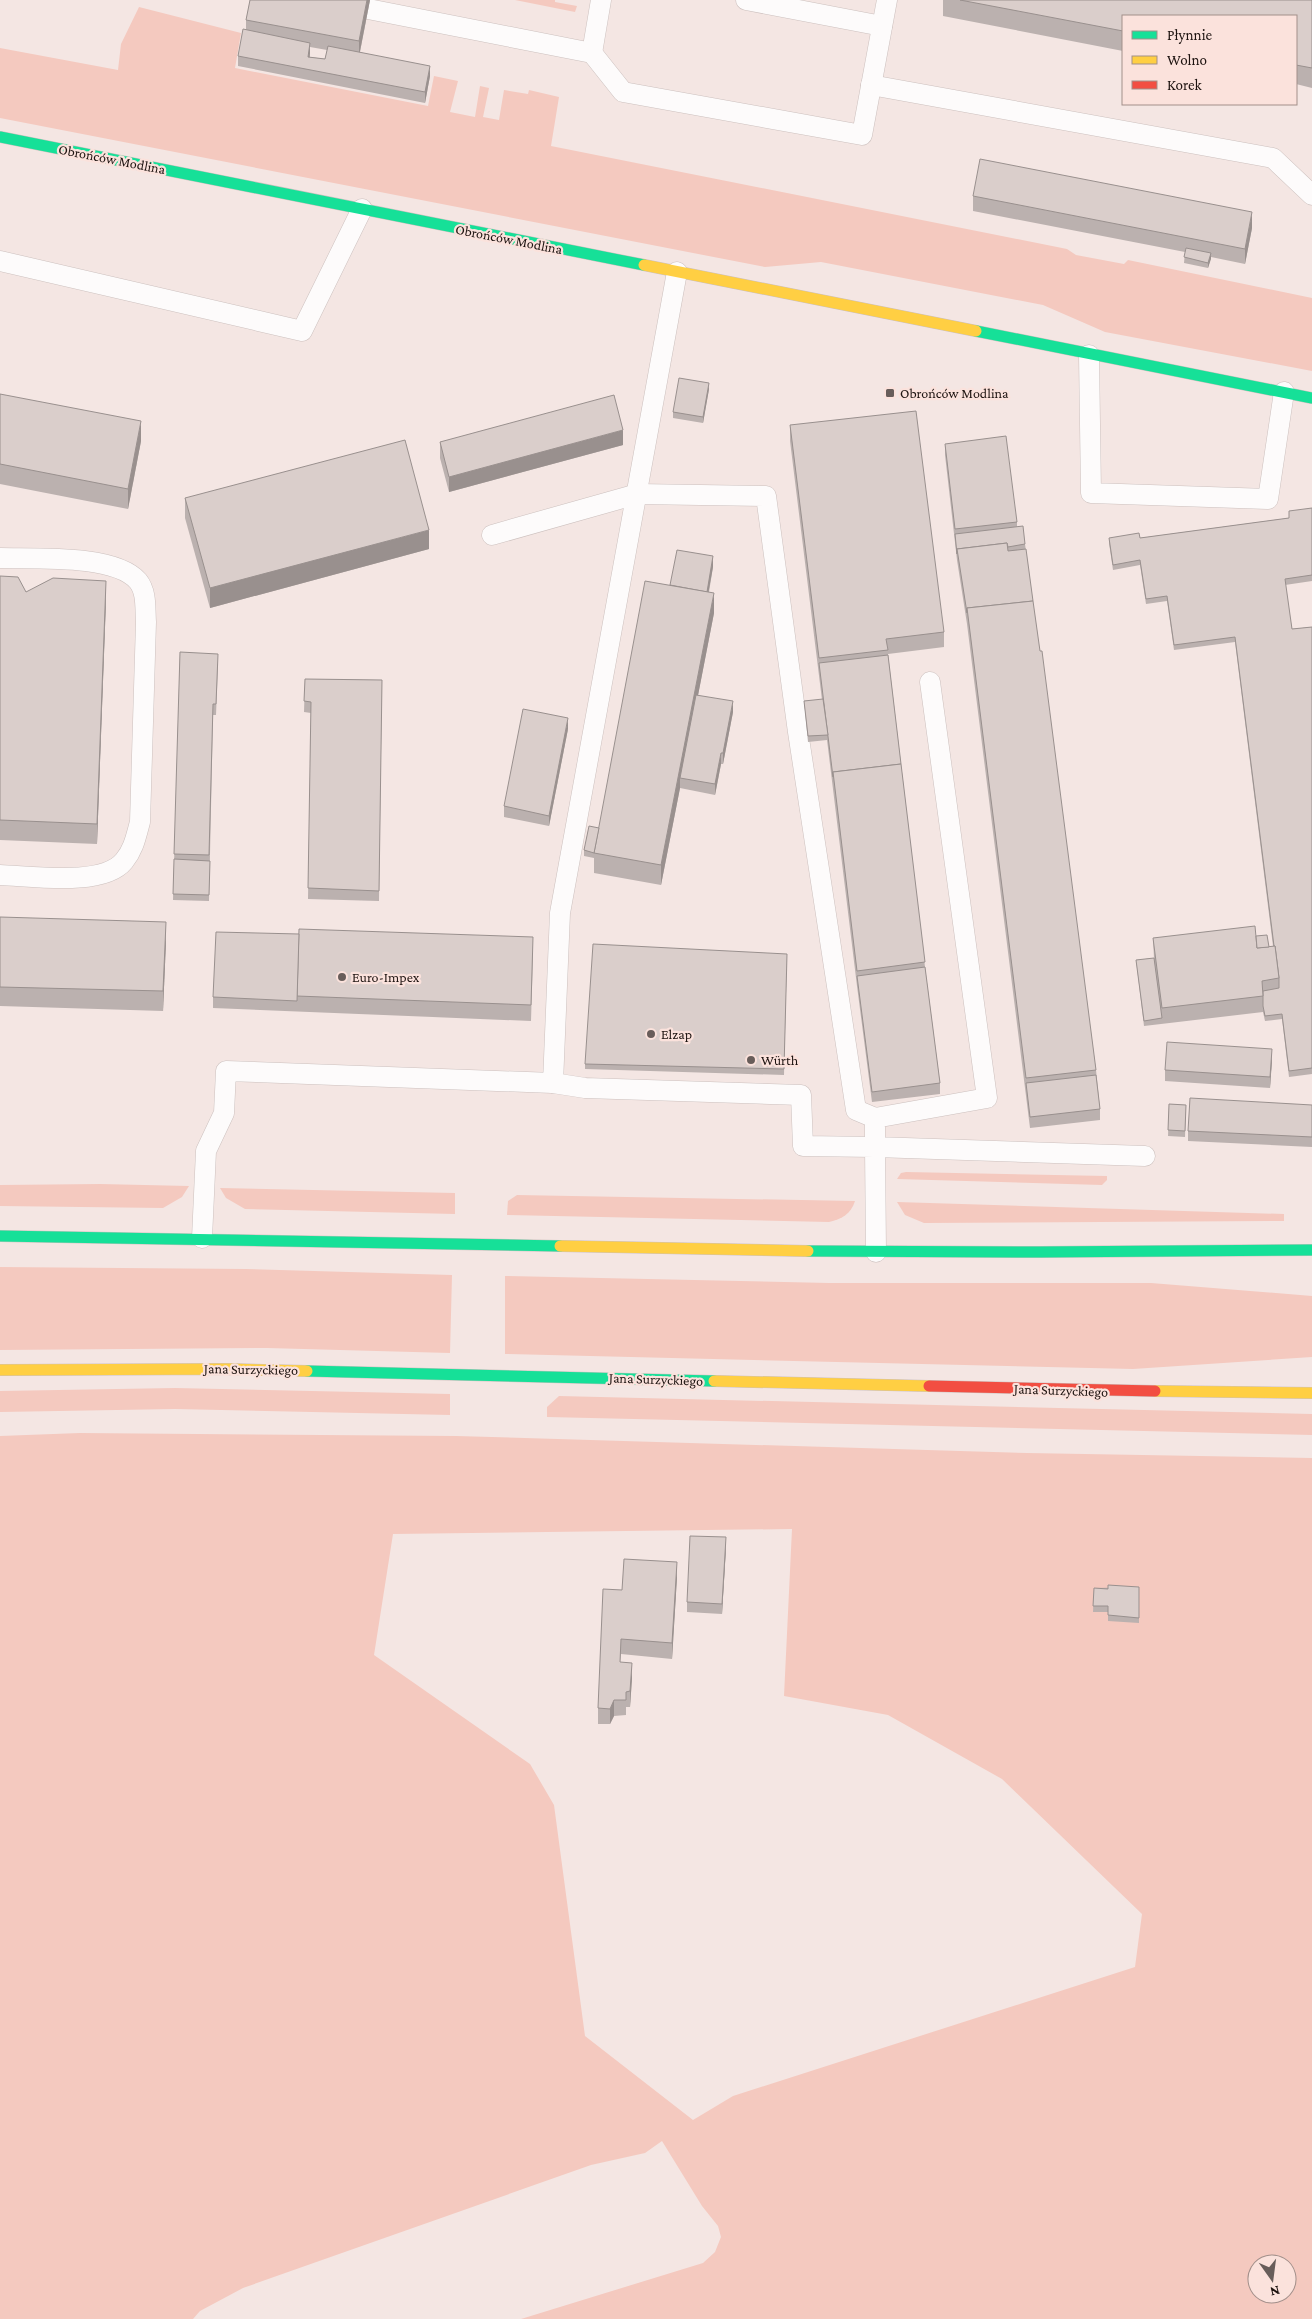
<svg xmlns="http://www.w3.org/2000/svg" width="1312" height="2319" viewBox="0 0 1312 2319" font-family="'Crimson Pro',serif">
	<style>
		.green { fill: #f4c9bf; fill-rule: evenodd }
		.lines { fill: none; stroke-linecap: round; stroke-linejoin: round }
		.lane-casing { stroke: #ccc0be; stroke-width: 21 }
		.fast-casing { stroke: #ccc0be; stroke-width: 12 }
		.slow-casing { stroke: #ccc0be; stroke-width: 12 }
		.jam-casing { stroke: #ccc0be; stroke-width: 12 }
		.lane { stroke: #fdfbfb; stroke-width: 20 }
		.fast { stroke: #16e098; stroke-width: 11 }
		.slow { stroke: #ffcf43; stroke-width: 11 }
		.jam { stroke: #f24e42; stroke-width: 11 }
		.wall { fill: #bbb1af; fill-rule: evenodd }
		.shaded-wall { fill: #99908e }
		.building { fill: #dacecb; stroke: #99908e }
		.poi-dot { fill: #685d5a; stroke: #fbe2dc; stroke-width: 2 }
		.labels { text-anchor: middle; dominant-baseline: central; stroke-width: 4.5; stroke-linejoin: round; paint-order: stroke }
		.street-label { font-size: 14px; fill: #1d1310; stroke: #fbe2dc }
		.poi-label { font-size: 14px; fill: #1d1310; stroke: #fbe2dc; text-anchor: start }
	</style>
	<rect width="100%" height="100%" fill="#f4e6e3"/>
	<g class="green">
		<polygon points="515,0 555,0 555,2 577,6 575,12"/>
		<polygon points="139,7 241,33 235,68 428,106 434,76 458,81 450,112 475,117 480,86 489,88 483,117 499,120 504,90 528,94 529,90 559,97 551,146 1067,249 1076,255 1124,264 1128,260 1312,298 1312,371 1105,332 1043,305 821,262 765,267 0,118 0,48 118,70 121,44"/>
		<polygon points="906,1172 1107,1176 1107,1180 1102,1185 897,1179 901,1173"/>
		<polygon points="100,1184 189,1186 182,1197 163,1208 0,1206 0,1185"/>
		<polygon points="220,1188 455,1193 455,1214 245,1209 226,1198"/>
		<path d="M517 1195 855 1201C851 1214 842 1219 829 1222L507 1215 508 1201Z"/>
		<polygon points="897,1202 1284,1214 1284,1221 924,1223 905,1215"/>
		<polygon points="0,1267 245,1269 452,1275 450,1353 267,1348 0,1350"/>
		<polygon points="505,1276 829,1283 1151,1283 1312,1296 1312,1357 1133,1369 505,1354"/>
		<polygon points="175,1388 450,1394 450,1415 175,1409 0,1412 0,1391"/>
		<polygon points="559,1396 1312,1414 1312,1435 547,1417 547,1407"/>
		<path d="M80 1433 456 1436 1027 1453 1312 1458V2319H521L703 2263 715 2252 721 2237 718 2226 702 2206 662 2141 645 2153 591 2165 243 2288 200 2311 193 2319H0V1436ZM792 1529 784 1696 888 1715 1002 1779 1142 1914 1135 1967 733 2096 693 2120 585 2036 554 1805 530 1764 374 1655 393 1534ZM1257 2264H1287V2294H1257Z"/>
	</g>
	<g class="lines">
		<g class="lane-casing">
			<g id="lane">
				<polyline points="746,0 882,26"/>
				<polyline points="368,9 592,53 623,92 862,135 887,0"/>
				<polyline points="592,53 601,0"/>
				<polyline points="871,85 1273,158 1312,195"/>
				<polyline points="0,261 302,331 362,209"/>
				<polyline points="677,272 560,913 553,1083 585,1088 801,1095 803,1146 875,1147 876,1252"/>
				<polyline points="1089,355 1091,493 1268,499 1284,392"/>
				<polyline points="492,535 637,494 766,496 798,732 856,1110 875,1118"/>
				<path d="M0 558C35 559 115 554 138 581 147 592 145 609 146 622L140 822C136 836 134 849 124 861 103 887 32 876 0 875"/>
				<polyline points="930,682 987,1098 875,1118 875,1147 1145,1156"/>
				<polyline points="202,1238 206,1151 224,1113 226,1071 553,1083"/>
			</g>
		</g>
		<g class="fast-casing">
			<g id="fast">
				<polyline points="0,137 644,265"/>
				<polyline points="976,331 1312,398"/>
				<polyline points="0,1236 560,1246"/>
				<polyline points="808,1251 1040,1252 1312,1250"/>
				<polyline points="307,1371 714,1381"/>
			</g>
		</g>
		<g class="slow-casing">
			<g id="slow">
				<polyline points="644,265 976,331"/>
				<polyline points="560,1246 808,1251"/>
				<polyline points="0,1370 228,1369 307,1371"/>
				<polyline points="714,1381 929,1386"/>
				<polyline points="1155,1391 1312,1393"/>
			</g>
		</g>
		<g class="jam-casing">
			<polyline id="jam" points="929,1386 1155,1391"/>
		</g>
		<use href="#lane" class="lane"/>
		<use href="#fast" class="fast"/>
		<use href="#slow" class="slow"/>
		<use href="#jam" class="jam"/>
	</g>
	<g class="wall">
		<path d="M250 0H370L360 52 430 76 425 103 238 66V56L246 29V20ZM310 47 327 50 325 59 310 57Z"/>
		<polygon points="943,0 1312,0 1312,88 1296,84 1296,16 1123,16 1123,51 943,16"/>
		<polygon points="973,196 1252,228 1245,264 1211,257 1208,268 1184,263 1185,252 973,211"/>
		<polygon points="709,389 703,423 673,418 673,412"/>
		<polygon points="0,394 141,441 128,509 0,484"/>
		<polygon points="790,425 944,632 944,647 888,654 925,967 940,1083 940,1094 872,1102 857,986 827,740 808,742 804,701 822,700 790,441"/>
		<polygon points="440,442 623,445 449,492 440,458"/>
		<polygon points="945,444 1017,522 1017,527 1025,544 1096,1070 1100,1109 1100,1120 1030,1128 967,624 957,560 945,455"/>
		<polygon points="185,498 429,549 210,608 185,518"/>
		<polygon points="1312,508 1312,581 1285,585 1292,629 1312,627 1312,1074 1289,1077 1282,1019 1265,1021 1263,1012 1144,1026 1136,960 1154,958 1153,938 1256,936 1269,947 1273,946 1235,642 1174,650 1167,601 1146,604 1140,565 1113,570 1109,543 1109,538 1140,538 1289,518"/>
		<polygon points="713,567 709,592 714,613 698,695 733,712 723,764 721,764 715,795 680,788 661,885 594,873 594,858 584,856 584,850 599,828 670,585"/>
		<polygon points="0,576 26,592 106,600 97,844 0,840"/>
		<polygon points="180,652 218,664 216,715 213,715 209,901 173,900"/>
		<polygon points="305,679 382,680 379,901 308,899 311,713 304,712"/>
		<polygon points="568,729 549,826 504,817 504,806"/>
		<polygon points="0,917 166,941 163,1011 0,1006"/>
		<polygon points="533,953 531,1021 213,1008 213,997"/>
		<polygon points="787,954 784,1075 585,1069 585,1064"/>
		<polygon points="1272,1060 1270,1088 1165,1081 1165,1070"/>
		<polygon points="1169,1104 1186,1105 1185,1137 1168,1136"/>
		<polygon points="1312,1105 1312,1147 1188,1141 1188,1131"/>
		<polygon points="726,1548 722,1614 687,1612 687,1602"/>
		<polygon points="677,1577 672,1659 621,1654 620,1662 632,1678 630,1707 626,1707 626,1715 614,1716 610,1724 598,1724 598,1708 622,1590"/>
		<polygon points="1139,1587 1139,1623 1108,1621 1108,1612 1093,1612 1094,1588"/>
	</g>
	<g class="shaded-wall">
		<polygon points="367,0 370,0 359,56 359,41"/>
		<polygon points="310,43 310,53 308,67 308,57"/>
		<polygon points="430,66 430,76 425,103 425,92"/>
		<polygon points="1252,212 1252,228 1245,264 1245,249"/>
		<polygon points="1211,253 1211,259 1208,268 1208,263"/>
		<polygon points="709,383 709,389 703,423 703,417"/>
		<polygon points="141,421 141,441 128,509 128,489"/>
		<polygon points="623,430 623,445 449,492 449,477"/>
		<polygon points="429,530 429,549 210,608 210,588"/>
		<polygon points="713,556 713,567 705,611 705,600"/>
		<polygon points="106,581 106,600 97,844 97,824"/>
		<polygon points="714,593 714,613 682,778 680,778 680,788 661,885 661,865"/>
		<polygon points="733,701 733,712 723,764 723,753"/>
		<polygon points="568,718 568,729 549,826 549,816"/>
		<polygon points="721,753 721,764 715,795 715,784"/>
		<polygon points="166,922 166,941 163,1011 163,991"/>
		<polygon points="1272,1049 1272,1060 1270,1088 1270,1077"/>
		<polygon points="726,1537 726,1548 722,1614 722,1604"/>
		<polygon points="677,1562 677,1577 672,1659 672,1643"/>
		<polygon points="632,1663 632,1678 630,1707 630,1691"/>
		<polygon points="614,1700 614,1716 610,1724 610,1709"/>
	</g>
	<g class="building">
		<polygon points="250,0 367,0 359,41 246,20"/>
		<polygon points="960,0 1312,0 1312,68 1296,65 1296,16 1123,16 1123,31"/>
		<polygon points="243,29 310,43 308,57 325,59 328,46 430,66 425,92 238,56"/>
		<polygon points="980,159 1252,212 1245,249 973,196"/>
		<polygon points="1186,248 1211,253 1208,263 1184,257"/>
		<polygon points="679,378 709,383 703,417 673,412"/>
		<polygon points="0,394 141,421 128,489 0,464"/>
		<polygon points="614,395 623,430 449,477 440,442"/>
		<polygon points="916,411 944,632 886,639 888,650 819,658 790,425"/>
		<polygon points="1006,436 1017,522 955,529 945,444"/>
		<polygon points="405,440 429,530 210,588 185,498"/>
		<polygon points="1312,508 1312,575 1285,579 1292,629 1312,627 1312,1068 1289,1071 1282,1014 1265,1016 1263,1006 1263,991 1279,988 1279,978 1275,946 1274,946 1235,637 1174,645 1167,596 1146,599 1140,560 1113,565 1109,538 1139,533 1140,538 1289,518 1289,511"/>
		<polygon points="1023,526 1025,544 1008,547 1007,543 957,549 957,554 955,534"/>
		<polygon points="1007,543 1008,551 1026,549 1033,601 967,608 967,613 957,549"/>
		<polygon points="677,550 713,556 707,592 670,585"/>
		<polygon points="0,576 18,577 26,592 53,578 106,581 97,824 0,820"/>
		<polygon points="645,581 714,593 661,865 594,853"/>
		<polygon points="1033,601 1040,651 1042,651 1096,1070 1026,1078 967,608"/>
		<polygon points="180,652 218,654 216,704 213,704 209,855 174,854"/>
		<polygon points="888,655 901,764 833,772 833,777 819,663"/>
		<polygon points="305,679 382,680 379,891 308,888 311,702 304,701"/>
		<polygon points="696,695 733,701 723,753 721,753 715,784 680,778"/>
		<polygon points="823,699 828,735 808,736 804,701"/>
		<polygon points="523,709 568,718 549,816 504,806"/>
		<polygon points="901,764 925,962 857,971 833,772"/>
		<polygon points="589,826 599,828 594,853 584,850"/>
		<polygon points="174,859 210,861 209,895 173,894"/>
		<polygon points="0,917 166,922 163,991 0,987"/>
		<polygon points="1255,926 1257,948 1275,946 1279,978 1262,981 1263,996 1162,1008 1153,938"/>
		<polygon points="299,929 533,937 531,1005 297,996"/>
		<polygon points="216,932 299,934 297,1001 213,997"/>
		<polygon points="1267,935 1269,947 1257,948 1256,936"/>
		<polygon points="593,944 787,954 784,1069 585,1064"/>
		<polygon points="1154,958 1162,1018 1144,1021 1136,960"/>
		<polygon points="925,967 940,1083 872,1092 857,976"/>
		<polygon points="1167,1042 1272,1049 1270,1077 1165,1070"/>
		<polygon points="1096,1075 1100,1109 1030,1117 1026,1083"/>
		<polygon points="1190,1098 1312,1105 1312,1137 1188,1131"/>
		<polygon points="1169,1104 1186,1105 1185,1131 1168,1130"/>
		<polygon points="690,1536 726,1537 722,1604 687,1602"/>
		<polygon points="624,1559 677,1562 672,1643 621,1639 620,1662 632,1663 630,1691 626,1692 626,1700 614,1700 610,1709 598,1708 603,1589 622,1590"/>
		<polygon points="1108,1585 1139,1587 1139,1618 1108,1615 1108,1606 1093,1606 1094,1588 1108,1589"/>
	</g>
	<g class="poi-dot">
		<rect x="885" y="388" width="10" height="10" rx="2.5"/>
		<circle cx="342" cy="977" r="5"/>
		<circle cx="651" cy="1034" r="5"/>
		<circle cx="751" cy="1060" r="5"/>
	</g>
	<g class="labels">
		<g class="street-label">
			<text transform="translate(112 159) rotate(11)">Obrońców Modlina</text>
			<text transform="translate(509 239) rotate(11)">Obrońców Modlina</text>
			<text transform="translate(251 1369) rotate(1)">Jana Surzyckiego</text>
			<text transform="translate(656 1379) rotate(2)">Jana Surzyckiego</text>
			<text transform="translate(1061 1390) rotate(2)">Jana Surzyckiego</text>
		</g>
		<g class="poi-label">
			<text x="900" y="393">Obrońców Modlina</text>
			<text x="352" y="977">Euro-Impex</text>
			<text x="661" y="1034">Elzap</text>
			<text x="761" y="1060">Würth</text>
		</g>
	</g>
	<rect x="1122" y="15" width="175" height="90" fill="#fbe2dc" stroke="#a28f8a"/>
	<rect x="1132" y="31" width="25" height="8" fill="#16e098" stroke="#a28f8a"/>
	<text x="1167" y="40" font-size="15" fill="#1d1310">Płynnie</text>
	<rect x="1132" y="56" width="25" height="8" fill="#ffcf43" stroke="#a28f8a"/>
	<text x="1167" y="65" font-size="15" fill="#1d1310">Wolno</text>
	<rect x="1132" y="81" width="25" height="8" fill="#f24e42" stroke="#a28f8a"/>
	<text x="1167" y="90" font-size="15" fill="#1d1310">Korek</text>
	<g transform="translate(1272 2279) rotate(166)"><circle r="24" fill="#fbe2dc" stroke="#a28f8a"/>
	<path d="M0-4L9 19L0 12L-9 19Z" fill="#685d5a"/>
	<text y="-8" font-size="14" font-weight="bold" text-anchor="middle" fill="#1d1310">N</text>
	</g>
</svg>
